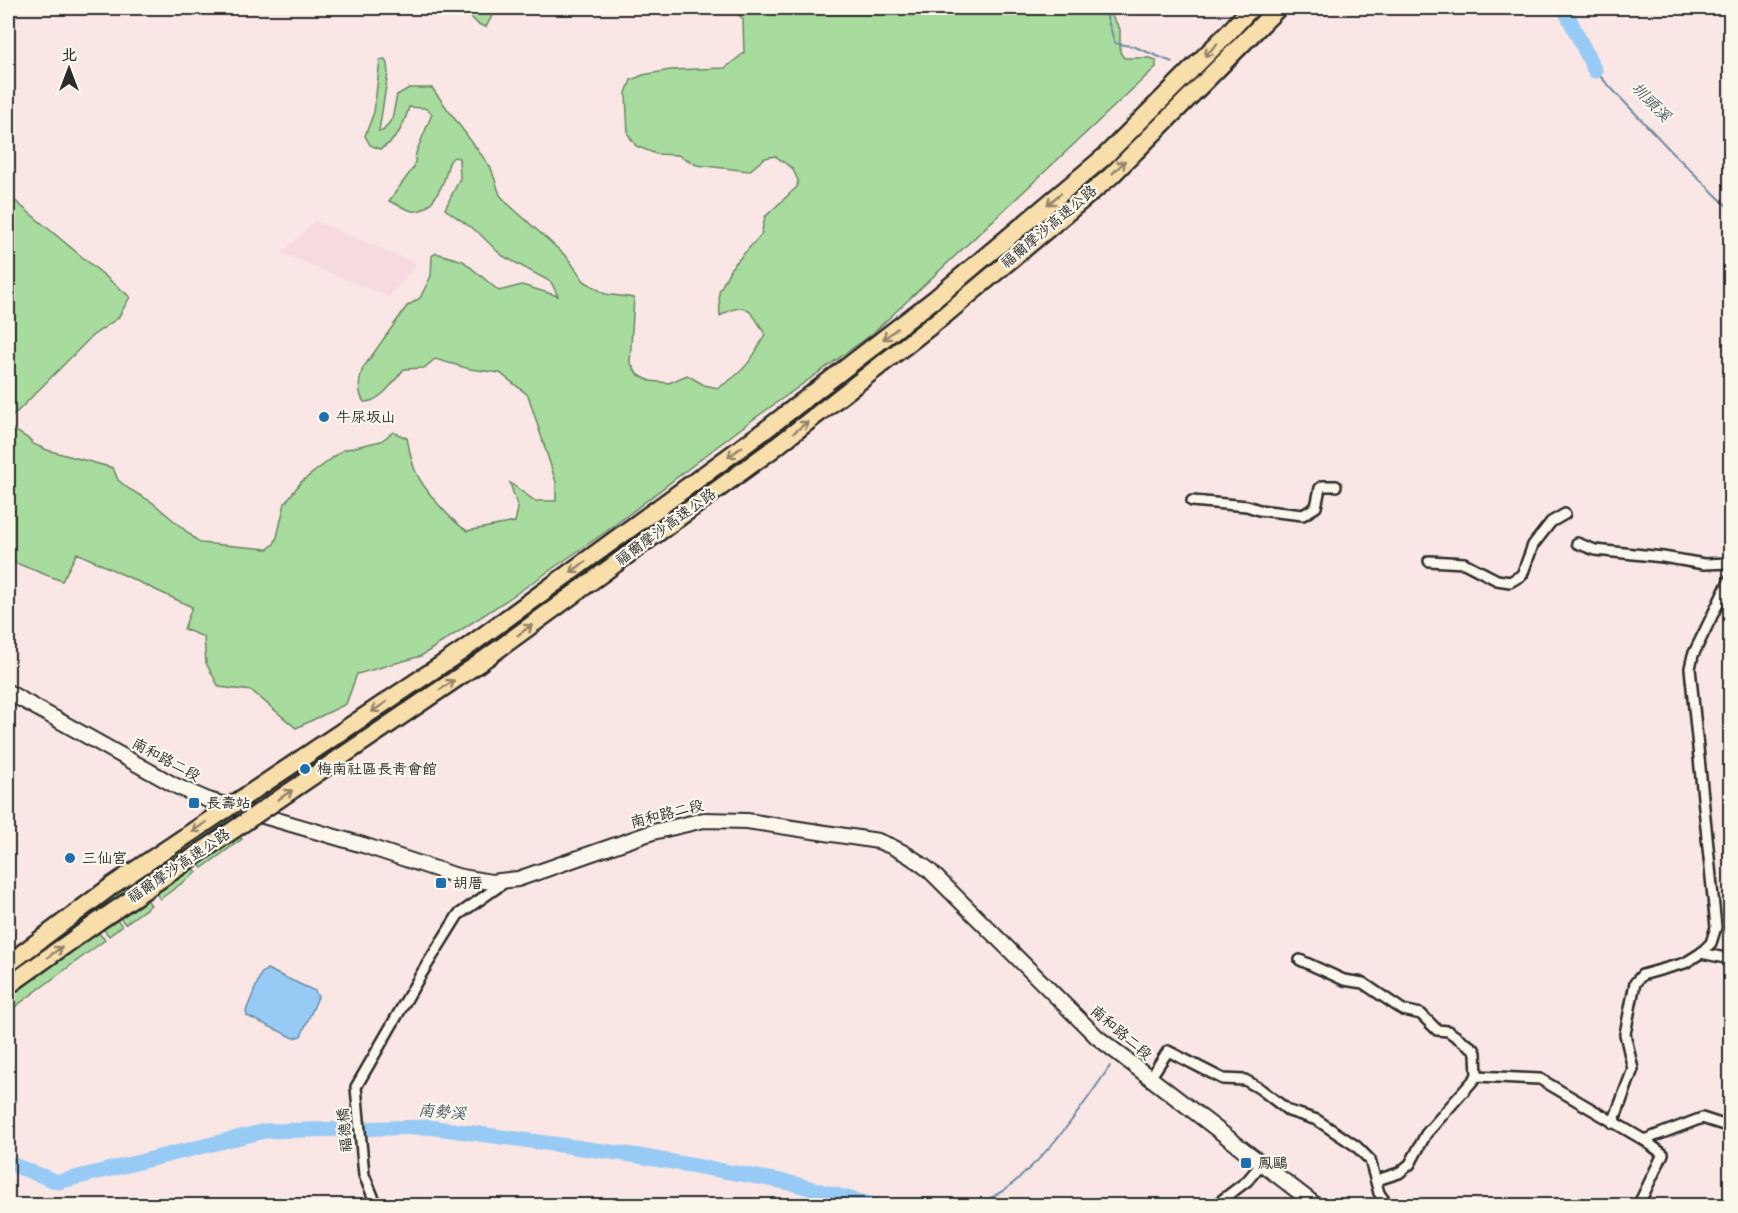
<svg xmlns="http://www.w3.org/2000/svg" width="1738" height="1213" viewBox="0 0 1738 1213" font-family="Pangolin,'LXGW WenKai TC',sans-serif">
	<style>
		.built { fill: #f7dae0 }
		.green { fill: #a7dc9e; stroke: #698464; stroke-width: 1.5 }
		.water { fill: #97cbf5; stroke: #6c8ba4; stroke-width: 1.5 }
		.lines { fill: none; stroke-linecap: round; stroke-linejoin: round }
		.stream { stroke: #6c8ba4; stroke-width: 2 }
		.river { stroke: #97cbf5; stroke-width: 15 }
		.street-casing { stroke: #2b2b2b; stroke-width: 14 }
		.secondary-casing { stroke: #2b2b2b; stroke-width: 18 }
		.highway-casing { stroke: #2b2b2b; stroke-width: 21 }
		.street { stroke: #fbf7ec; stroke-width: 9 }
		.secondary { stroke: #fbf7ec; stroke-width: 14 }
		.highway { stroke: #f8deab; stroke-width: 16 }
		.highway-bridge-casing { stroke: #2b2b2b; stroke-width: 21; stroke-linecap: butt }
		.highway-bridge { stroke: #f8deab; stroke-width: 16 }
		.oneway { stroke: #92846b }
		.poi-dot { fill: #1f6fb2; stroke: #fbf7ec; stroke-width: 2 }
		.labels { text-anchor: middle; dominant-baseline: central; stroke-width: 4.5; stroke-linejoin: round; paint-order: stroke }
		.street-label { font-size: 15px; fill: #2b2b2b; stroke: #fbf7ec }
		.poi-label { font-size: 15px; fill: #2b2b2b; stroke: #fbf7ec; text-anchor: start }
		.water-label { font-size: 16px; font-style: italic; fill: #4b5b68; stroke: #fbf7ec }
	</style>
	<rect width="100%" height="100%" fill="#f9e6e5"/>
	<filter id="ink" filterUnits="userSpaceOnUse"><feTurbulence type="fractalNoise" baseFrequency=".0167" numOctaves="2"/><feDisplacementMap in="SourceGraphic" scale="12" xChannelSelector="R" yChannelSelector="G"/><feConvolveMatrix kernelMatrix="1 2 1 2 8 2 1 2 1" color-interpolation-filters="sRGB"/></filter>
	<g filter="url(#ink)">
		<polygon class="built" points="315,221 417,264 389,297 282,253"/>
		<g class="green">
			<polygon points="462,8 507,8 493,14 486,27 478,24"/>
			<path d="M731 8H1107L1120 29V52L1124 58H1150L1156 60V67L871 335 744 426 607 531 507 600 421 656 357 674 346 704 296 728 252 691 219 687 206 663 204 637 184 629 192 607 77 553 62 581 8 560V426L32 441 31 443 47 450 113 468 118 480 129 489 152 502 200 543 268 549 274 544 277 537 285 503 301 482 343 450 381 441 393 432 407 438C409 449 411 460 415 470 423 489 450 520 467 531L515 522 518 508 510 483 535 501H556V482L528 395 500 373 470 369 435 359 424 368 404 369C394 381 381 402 364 402 357 392 359 378 363 368L407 306 420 298 431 276 432 256 436 253 463 261 499 291 522 285 558 296 551 282 501 255 479 233 445 209 460 178 459 158 454 157C448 161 448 167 446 174 442 187 430 214 412 211 405 209 396 204 389 201L414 167 416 153 432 114 425 108 409 107C404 125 397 141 380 149L370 145 365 136 374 112 380 60 385 59 387 64 388 73 379 131H383L392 119 397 95 409 88H432L491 168 500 195 507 203 567 257 584 281 605 294 634 298 630 362 637 374 650 381 669 383 687 375 704 385 718 388C743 373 753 360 765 334 751 311 747 299 720 316L719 292 731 268 761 235 765 217 797 187 798 180 792 168 775 156 765 158 749 171 697 165 678 155 656 154 636 146 628 134 626 93 631 80 643 75 670 70 725 68 744 53 743 19Z"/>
			<polygon points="8,195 130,297 118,318 92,336 8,421"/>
			<polygon points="215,806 242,839 202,868 174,836"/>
			<polygon points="171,839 197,872 160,899 136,865"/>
			<polygon points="125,870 151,905 125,924 98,889"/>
			<polygon points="95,891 122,926 109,936 81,901"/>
			<polygon points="75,906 105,940 8,1012 8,955"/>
		</g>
		<polygon class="water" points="267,969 315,991 318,997 301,1036 294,1038 247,1016 246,1011 261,974"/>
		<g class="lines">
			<g class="stream">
				<polyline points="1104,8 1115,43 1135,47 1172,62"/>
				<polyline points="1595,71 1671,151 1730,209"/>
				<path d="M976 1206C988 1199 1002 1193 1012 1184 1052 1151 1081 1109 1110 1066"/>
			</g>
			<g class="river">
				<polyline points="1564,8 1595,71"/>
				<polyline points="8,1163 58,1182 265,1131 429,1127 633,1155 791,1183 877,1206"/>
			</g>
			<g class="street-casing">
				<g id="street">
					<polyline points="1192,501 1247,506 1259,510 1303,515 1316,507 1320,488 1323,486 1336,486"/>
					<polyline points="1577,543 1595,550 1663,557 1704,564 1730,563"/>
					<polyline points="1429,561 1464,563 1497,580 1510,582 1522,575 1533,545 1551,522 1565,514"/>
					<polyline points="1701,953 1730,959"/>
					<polyline points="1300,960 1344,980 1363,983 1403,1010 1421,1014 1437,1030 1448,1031 1474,1049 1476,1053 1477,1076"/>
					<polyline points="1150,1078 1168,1051 1223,1079 1245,1080 1259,1088 1289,1111 1317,1120 1356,1146 1370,1160 1379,1193 1388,1206"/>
					<polyline points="1613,1123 1633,1069 1625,1034 1635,983 1642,975 1685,963 1701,953 1711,943 1716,927 1690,668 1693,655 1730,579"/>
					<polyline points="1377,1180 1399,1173 1410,1164 1426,1134 1477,1076 1540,1079 1644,1140 1702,1118 1730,1127"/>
					<polyline points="377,1206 364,1175 356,1087 420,976 458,915 505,882"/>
					<polyline points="1214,1206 1247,1181 1263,1162"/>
					<polyline points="1638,1206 1663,1154 1644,1140"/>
				</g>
			</g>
			<g class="secondary-casing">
				<path id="secondary" d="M8 692 176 786 208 800 363 845 457 876 491 882 518 879 653 832 704 820 747 821 878 841C898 848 913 857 929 870L1097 1037 1317 1206"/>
			</g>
			<g class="highway-casing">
				<g id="highway">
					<polyline points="462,651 764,431 936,298 1104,157 1228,33 1251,8"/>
					<polyline points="478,664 773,449 946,314 1111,176 1278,8"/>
				</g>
			</g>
			<use href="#street" class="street"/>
			<use href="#secondary" class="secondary"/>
			<use href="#highway" class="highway"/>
			<g class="highway-bridge-casing">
				<g id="highway-bridge">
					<polyline points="8,964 113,885 462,651"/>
					<polyline points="8,986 99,921 478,664"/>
				</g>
			</g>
			<use href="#highway-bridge" class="highway-bridge"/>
		</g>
		<defs><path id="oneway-shaft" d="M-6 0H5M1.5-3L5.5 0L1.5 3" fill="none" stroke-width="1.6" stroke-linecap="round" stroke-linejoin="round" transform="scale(1.5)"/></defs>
		<g class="oneway">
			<use href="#oneway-shaft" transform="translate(1211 50) rotate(135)"/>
			<use href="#oneway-shaft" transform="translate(1119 167) rotate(-45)"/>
			<use href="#oneway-shaft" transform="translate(1054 199) rotate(140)"/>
			<use href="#oneway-shaft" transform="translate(890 334) rotate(142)"/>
			<use href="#oneway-shaft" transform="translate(801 427) rotate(-38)"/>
			<use href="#oneway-shaft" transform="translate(735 452) rotate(144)"/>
			<use href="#oneway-shaft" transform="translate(578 567) rotate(144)"/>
			<use href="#oneway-shaft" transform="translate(525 630) rotate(-36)"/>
			<use href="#oneway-shaft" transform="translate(447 685) rotate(-34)"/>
			<use href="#oneway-shaft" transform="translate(379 707) rotate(146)"/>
			<use href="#oneway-shaft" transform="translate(285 795) rotate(-34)"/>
			<use href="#oneway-shaft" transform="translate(199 827) rotate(146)"/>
			<use href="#oneway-shaft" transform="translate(55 952) rotate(-36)"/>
		</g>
	</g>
	<g class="poi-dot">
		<circle cx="324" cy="417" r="6"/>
		<circle cx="305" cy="769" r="6"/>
		<rect x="188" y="797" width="12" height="12" rx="3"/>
		<circle cx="70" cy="858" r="6"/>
		<rect x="435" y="877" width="12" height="12" rx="3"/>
		<rect x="1240" y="1157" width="12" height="12" rx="3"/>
	</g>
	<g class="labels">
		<g class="street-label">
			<text transform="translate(1049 227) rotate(-40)">福爾摩沙高速公路</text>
			<text transform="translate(666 527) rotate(-36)">福爾摩沙高速公路</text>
			<text transform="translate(166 760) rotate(28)">南和路二段</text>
			<text transform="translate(667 814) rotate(-14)">南和路二段</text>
			<text transform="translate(179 866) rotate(-34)">福爾摩沙高速公路</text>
			<text transform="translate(1121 1033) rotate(40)">南和路二段</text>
			<text transform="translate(345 1130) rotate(-95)">福德橋</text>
		</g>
		<g class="poi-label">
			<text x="336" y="417">牛尿坂山</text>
			<text x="317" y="769">梅南社區長青會館</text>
			<text x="206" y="803">長壽站</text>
			<text x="82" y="858">三仙宮</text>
			<text x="453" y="883">胡厝</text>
			<text x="1258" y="1163">鳳鷗</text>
		</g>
		<g class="water-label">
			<text transform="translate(1651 102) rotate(45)">圳頭溪</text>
			<text transform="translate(442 1112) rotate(5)">南勢溪</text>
		</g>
	</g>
	<rect width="1738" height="1213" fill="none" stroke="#fbf7ec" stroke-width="30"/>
	<rect x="15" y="15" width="1708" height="1183" fill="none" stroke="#2b2b2b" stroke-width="2" filter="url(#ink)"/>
	<g transform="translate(69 69)" stroke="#fbf7ec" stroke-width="4.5" paint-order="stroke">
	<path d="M0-4.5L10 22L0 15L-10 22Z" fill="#2b2b2b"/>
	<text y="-9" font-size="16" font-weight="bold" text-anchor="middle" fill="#2b2b2b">北</text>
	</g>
</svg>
